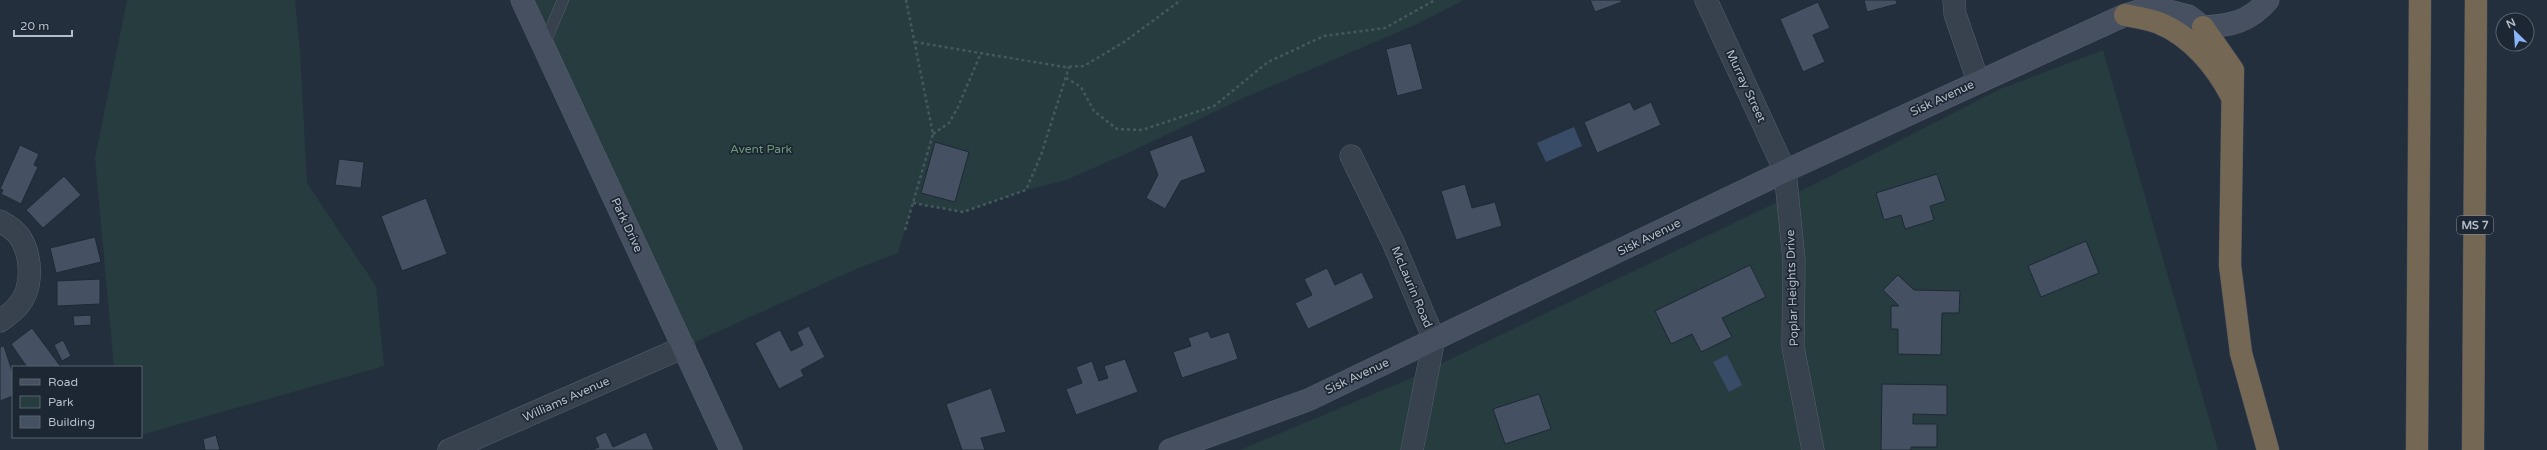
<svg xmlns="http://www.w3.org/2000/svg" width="2547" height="450" viewBox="0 0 2547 450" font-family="'Varela Round',sans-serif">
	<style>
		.green { fill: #263c3f }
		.water { fill: #394c67 }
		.building { fill: #455162; stroke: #1f2835 }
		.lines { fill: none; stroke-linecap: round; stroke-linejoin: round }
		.lane-casing { stroke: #565f6c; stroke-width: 12 }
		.street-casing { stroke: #565f6c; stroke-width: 23 }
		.secondary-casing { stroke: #565f6c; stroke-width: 23 }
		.highway-casing { stroke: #434c59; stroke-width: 23 }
		.path { stroke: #44595c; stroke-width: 2.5; stroke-dasharray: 3 3; stroke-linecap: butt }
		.lane { stroke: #38414e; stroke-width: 11 }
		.street { stroke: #38414e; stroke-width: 22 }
		.secondary { stroke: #465061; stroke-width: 22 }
		.highway { stroke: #746855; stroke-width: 22 }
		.labels { text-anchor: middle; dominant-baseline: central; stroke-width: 3.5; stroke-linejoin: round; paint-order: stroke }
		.shield { fill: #1d2633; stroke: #878f9c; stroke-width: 1 }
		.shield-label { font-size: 11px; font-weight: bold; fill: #b4bcc9 }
		.street-label { font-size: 12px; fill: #b4bcc9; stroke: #1d2633 }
		.park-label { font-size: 12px; fill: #6b9a76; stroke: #1d2633 }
	</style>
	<rect width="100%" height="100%" fill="#242f3e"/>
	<g class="green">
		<polygon points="127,0 295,0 300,50 307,183 376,286 384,366 141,435 141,367 114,367 95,158"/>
		<polygon points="535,0 1464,0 1415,25 1246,97 1130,152 1066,180 1026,190 963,212 913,203 898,253 856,269 684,347"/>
		<polygon points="2103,50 2218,450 1240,450 1409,379 1819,182 2000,89"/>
	</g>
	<g class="water">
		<polygon points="1574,127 1582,146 1546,162 1537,143"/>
		<polygon points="1727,355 1742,385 1729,392 1713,362"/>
	</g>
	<g class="building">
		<polygon points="1590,0 1621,0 1622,2 1595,12"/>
		<polygon points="1864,0 1896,0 1897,4 1867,12"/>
		<polygon points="1818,2 1830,28 1813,35 1825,62 1803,72 1780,19"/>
		<polygon points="1411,43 1423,89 1397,96 1386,49"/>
		<polygon points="1630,102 1634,110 1651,102 1661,125 1597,153 1584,122"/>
		<polygon points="1192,135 1206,172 1181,181 1165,209 1146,198 1158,175 1149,151"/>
		<polygon points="935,142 969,152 955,202 921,193"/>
		<polygon points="20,145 39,154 34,165 38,167 21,204 1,194 3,190 0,189"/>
		<polygon points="339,159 364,162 361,188 335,185"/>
		<polygon points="1937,174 1946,201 1930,206 1934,220 1905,229 1901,215 1884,220 1876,193"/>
		<polygon points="64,176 81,195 43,228 26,210"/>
		<polygon points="1465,184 1472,208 1495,202 1502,226 1456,240 1441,191"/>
		<polygon points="426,198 447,254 402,271 381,216"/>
		<polygon points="95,237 101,262 56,273 50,248"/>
		<polygon points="2086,241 2099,273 2041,297 2028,266"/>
		<polygon points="1750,265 1766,297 1722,318 1732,337 1701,352 1692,334 1671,344 1655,311"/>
		<polygon points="1327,268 1335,285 1362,272 1374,298 1308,329 1295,303 1312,295 1304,279"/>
		<polygon points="1898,275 1914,290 1960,291 1959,313 1942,313 1941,355 1898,354 1898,329 1891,329 1891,306 1899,306 1883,290"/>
		<polygon points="100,279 100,304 57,306 57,281"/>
		<polygon points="91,315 91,325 74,326 73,316"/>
		<polygon points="809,326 825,357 801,370 804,376 779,389 755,343 780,330 791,351 803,345 797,332"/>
		<polygon points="32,328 61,367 27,367 11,344"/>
		<polygon points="1208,331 1211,338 1229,332 1238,359 1182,378 1173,352 1191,346 1188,338"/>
		<polygon points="63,340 71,356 62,361 54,345"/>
		<polygon points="4,346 13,374 13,396 0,401 0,347"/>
		<polygon points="1125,359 1138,392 1076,415 1066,389 1082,383 1076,367 1092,361 1099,381 1108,378 1104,366"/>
		<polygon points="1882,384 1947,385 1947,415 1913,414 1913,424 1937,424 1937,447 1911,447 1911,450 1881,450"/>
		<polygon points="991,388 1006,432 981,438 985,450 962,450 946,404"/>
		<polygon points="1539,394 1551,429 1505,444 1493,409"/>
		<polygon points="606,432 613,447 646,432 654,450 591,450 599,447 595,437"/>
		<polygon points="216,435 220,450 205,450 203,439"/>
	</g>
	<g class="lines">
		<g class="lane-casing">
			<polyline id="lane" points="544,45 563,0"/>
		</g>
		<g class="street-casing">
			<g id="street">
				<polyline points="1706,0 1785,171 1794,260 1793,347 1813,450"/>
				<polyline points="1954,0 1955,14 1978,81"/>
				<polyline points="1351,156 1393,242 1434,339 1412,450"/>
				<path d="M0 221C7 225 15 230 20 237 32 256 34 289 17 307 12 313 5 317 0 321"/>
				<polyline points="449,450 684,347"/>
			</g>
		</g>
		<g class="secondary-casing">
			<g id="secondary">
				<polyline points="522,0 731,450"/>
				<path d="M2190 17 2203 27C2229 26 2250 22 2268 0"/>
				<polyline points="1170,450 1308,400 1785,171 2125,15 2153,7 2188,16"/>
			</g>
		</g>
		<g class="highway-casing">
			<g id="highway">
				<path d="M2125 15C2136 17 2148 19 2159 23 2191 36 2216 66 2232 97"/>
				<polyline points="2203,27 2233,70 2230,265 2241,353 2268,450"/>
				<polyline points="2417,450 2420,0"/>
				<polyline points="2473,450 2476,0"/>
			</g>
		</g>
		<g class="path">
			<polyline points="915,42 1064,67 1084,66 1124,42 1181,0"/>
			<polyline points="1066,78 1081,87 1094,111 1117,129 1142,130 1214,106 1268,62 1324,36 1385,28 1435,0"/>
			<polyline points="933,134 949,123 958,107 981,53"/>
			<polyline points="913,203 963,212 1026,190 1041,155 1069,67"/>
			<polyline points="905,230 933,134 906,0"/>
		</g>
		<use href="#lane" class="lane"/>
		<use href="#street" class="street"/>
		<use href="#secondary" class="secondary"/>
		<use href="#highway" class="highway"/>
	</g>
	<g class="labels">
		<rect class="shield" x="2457" y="216" width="36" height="18" rx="3"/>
		<g class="shield-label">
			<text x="2475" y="225">MS 7</text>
		</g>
		<g class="street-label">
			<text transform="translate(1746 86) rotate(65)">Murray Street</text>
			<text transform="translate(1942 98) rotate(-25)">Sisk Avenue</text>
			<text transform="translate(627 225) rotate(65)">Park Drive</text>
			<text transform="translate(1649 237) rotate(-26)">Sisk Avenue</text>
			<text transform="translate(1412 287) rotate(67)">McLaurin Road</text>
			<text transform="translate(1792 288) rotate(-92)">Poplar Heights Drive</text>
			<text transform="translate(1357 376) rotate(-25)">Sisk Avenue</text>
			<text transform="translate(566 399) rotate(-24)">Williams Avenue</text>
		</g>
		<g class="park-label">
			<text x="761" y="149">Avent Park</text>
		</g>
	</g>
	<rect x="12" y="366" width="130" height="72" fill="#1d2633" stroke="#59626f"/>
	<rect x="20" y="379" width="20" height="6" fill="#465061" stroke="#59626f"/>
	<text x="48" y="386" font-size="12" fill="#b4bcc9">Road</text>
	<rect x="20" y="396" width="20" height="12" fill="#263c3f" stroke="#59626f"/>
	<text x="48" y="406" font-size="12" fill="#b4bcc9">Park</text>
	<rect x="20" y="416" width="20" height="12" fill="#455162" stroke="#59626f"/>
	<text x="48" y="426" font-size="12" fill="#b4bcc9">Building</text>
	<g transform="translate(2515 32) rotate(335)"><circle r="19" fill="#1d2633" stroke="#59626f"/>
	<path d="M0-3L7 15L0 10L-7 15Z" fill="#8ab4f8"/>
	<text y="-6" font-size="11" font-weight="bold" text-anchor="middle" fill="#b4bcc9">N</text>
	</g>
	<path d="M14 30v6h58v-6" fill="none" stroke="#b4bcc9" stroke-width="2"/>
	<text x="20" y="30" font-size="12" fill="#b4bcc9" stroke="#1d2633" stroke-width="3" paint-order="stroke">20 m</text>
</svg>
